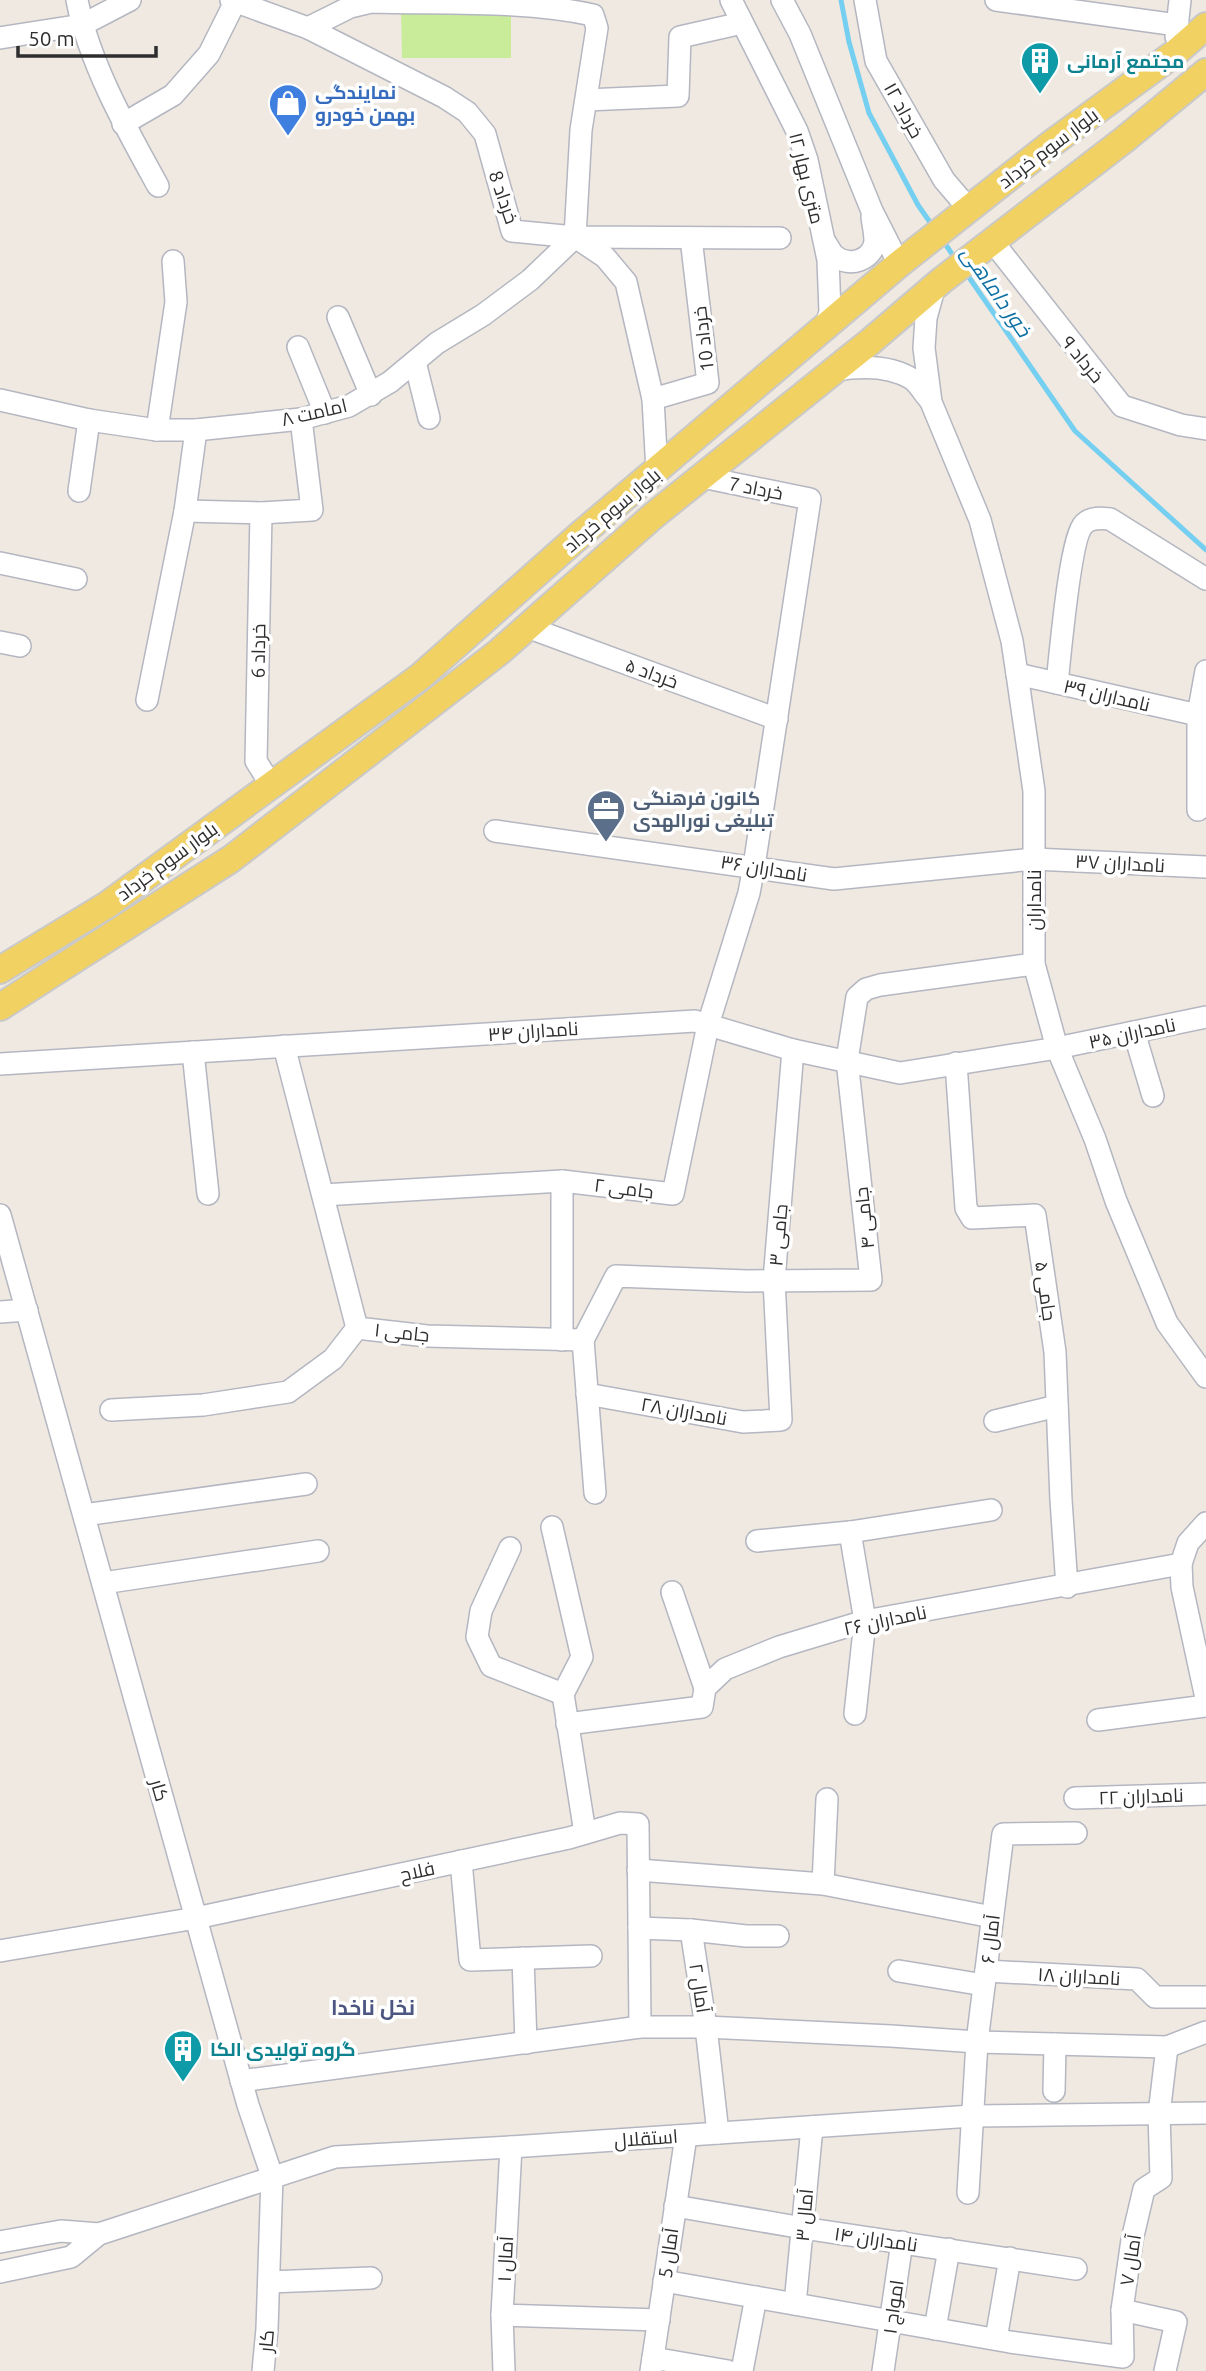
<svg xmlns="http://www.w3.org/2000/svg" width="1206" height="2371" viewBox="0 0 1206 2371" font-family="Ubuntu,Cairo,sans-serif">
	<style>
		.pitch { fill: #c9ec9a }
		.lines { fill: none; stroke-linecap: round; stroke-linejoin: round }
		.stream { stroke: #75cff0; stroke-width: 5 }
		.minor-casing { stroke: #b4b7c1; stroke-width: 24 }
		.major-casing { stroke: #c9c9c9; stroke-width: 30 }
		.minor { stroke: #fff; stroke-width: 21 }
		.major { stroke: #f2d163; stroke-width: 26 }
		.labels { text-anchor: middle; dominant-baseline: central; stroke-width: 7; stroke-linejoin: round; paint-order: stroke }
		.culture-label { font-size: 19px; font-weight: bold; fill: #0d838f; stroke: #fff; text-anchor: start }
		.shop-label { font-size: 19px; font-weight: bold; fill: #366cbe; stroke: #fff; text-anchor: start }
		.street-label { font-size: 19px; fill: #2e2e2e; stroke: #fff }
		.service-label { font-size: 19px; font-weight: bold; fill: #4e5e75; stroke: #fff; text-anchor: start }
		.water-label { font-size: 21px; font-style: italic; fill: #0d6fa3; stroke: #fff }
		.neighbourhood-label { font-size: 21px; font-weight: bold; fill: #4d5680; stroke: #fff }
	</style>
	<rect width="100%" height="100%" fill="#efe9e1"/>
	<polygon class="pitch" points="511,8 511,58 402,58 401,9"/>
	<g class="lines">
		<g class="stream">
			<polyline points="841,0 849,42 869,113 918,205 934,228"/>
			<polyline points="942,239 956,260"/>
			<polyline points="966,273 1075,431 1206,550"/>
		</g>
		<g class="minor-casing">
			<g id="minor">
				<path d="M77 0C89 63 127 130 158 186"/>
				<polyline points="231,0 308,28 444,97 467,112 485,134 512,231 575,237 780,238"/>
				<polyline points="731,0 797,131 807,160 828,260 830,312 825,328"/>
				<polyline points="782,0 800,34 872,211 899,264"/>
				<polyline points="865,0 876,61 944,180 968,208"/>
				<polyline points="996,0 1177,25"/>
				<path d="M308 28 350 7 371 2C443 4 524 0 593 15L597 28 581 130 575 237"/>
				<polyline points="1176,37 1180,0"/>
				<polyline points="0,38 82,25 130,0"/>
				<polyline points="586,100 678,96 680,37 742,23"/>
				<polyline points="123,124 173,95 209,54 235,2"/>
				<polyline points="575,237 605,257 626,282 653,399 657,471"/>
				<path d="M825 242C828 246 831 253 835 256 849 268 873 260 875 241 875 233 873 225 872 217"/>
				<polyline points="993,242 1122,406 1181,425 1206,429"/>
				<polyline points="934,289 926,318 924,348 931,402 980,520 1012,641 1017,674 1034,791 1034,964 1057,1048 1095,1139 1116,1201 1167,1323 1206,1377"/>
				<polyline points="338,317 371,395"/>
				<polyline points="298,347 325,413"/>
				<polyline points="415,362 429,418"/>
				<path d="M835 370C860 366 890 365 912 379 919 384 924 394 930 400"/>
				<polyline points="653,399 708,383 691,238"/>
				<polyline points="0,400 89,420 157,430 196,430 301,419 349,406 390,382 437,343 483,315 530,280 575,237"/>
				<polyline points="157,430 176,302 173,261"/>
				<polyline points="79,491 89,420"/>
				<polyline points="185,511 196,430"/>
				<polyline points="261,513 256,761 271,785"/>
				<polyline points="0,563 76,579"/>
				<polyline points="527,627 777,719"/>
				<polyline points="0,642 20,646"/>
				<polyline points="1017,674 1198,715"/>
				<path d="M1057 683C1060 657 1070 537 1084 524 1091 517 1101 518 1110 519L1206 579"/>
				<polyline points="147,700 185,511 261,513 312,510 301,419"/>
				<polyline points="1198,810 1198,715 1206,671"/>
				<polyline points="495,831 834,879 1034,859 1206,867"/>
				<polyline points="1134,1032 1153,1096"/>
				<polyline points="284,1046 357,1328 427,1336 583,1340 595,1493"/>
				<polyline points="193,1052 208,1194"/>
				<polyline points="956,1063 966,1208 972,1218 1035,1215 1055,1352 1061,1500 1067,1587"/>
				<polyline points="0,1064 695,1021 793,1050 900,1073 1057,1048 1206,1017"/>
				<polyline points="323,1195 562,1181"/>
				<polyline points="0,1215 248,2105 272,2176 267,2329 263,2371"/>
				<polyline points="0,1312 27,1310"/>
				<polyline points="562,1340 562,1181 673,1194 708,1025 749,893 754,866 810,499 702,477"/>
				<polyline points="583,1340 616,1276 747,1281 871,1280 847,1060 857,997 866,989 880,985 1034,964"/>
				<polyline points="587,1394 743,1422 781,1420 774,1280 793,1050"/>
				<polyline points="111,1410 203,1405 288,1392 333,1359 357,1328"/>
				<polyline points="995,1421 1057,1406"/>
				<polyline points="84,1515 306,1484"/>
				<polyline points="552,1527 582,1657 563,1694 585,1833"/>
				<polyline points="757,1541 850,1532"/>
				<polyline points="510,1548 481,1611 477,1637 491,1666 563,1694"/>
				<polyline points="1181,1564 1182,1587 1206,1698"/>
				<polyline points="103,1583 318,1551"/>
				<polyline points="672,1592 705,1688"/>
				<polyline points="855,1714 865,1621 850,1532 991,1510"/>
				<polyline points="1098,1720 1206,1706"/>
				<polyline points="567,1724 702,1707 705,1688 725,1669 779,1647 865,1621 1181,1564 1188,1543 1206,1523"/>
				<polyline points="1075,1798 1206,1794"/>
				<polyline points="461,1861 470,1960 591,1956"/>
				<polyline points="638,1870 823,1884 992,1917"/>
				<polyline points="823,1884 827,1799"/>
				<polyline points="639,1928 691,1930"/>
				<polyline points="0,1951 196,1918 569,1838 620,1823 638,1824 640,2027"/>
				<polyline points="523,1958 526,2043"/>
				<polyline points="899,1971 984,1985"/>
				<polyline points="986,1971 1137,1979 1155,1997 1206,1997"/>
				<polyline points="241,2081 640,2027 706,2027 891,2036 977,2042 1167,2047 1206,2032"/>
				<polyline points="1054,2091 1055,2044"/>
				<polyline points="718,2133 706,2027 691,1930 746,1936 778,1936"/>
				<polyline points="968,2193 977,2042 1003,1834 1076,1833"/>
				<polyline points="675,2206 803,2228 1076,2269"/>
				<polyline points="0,2242 61,2231 99,2234"/>
				<polyline points="0,2272 71,2257 99,2234 335,2157 511,2147 972,2116 1206,2113"/>
				<polyline points="664,2281 1010,2342 1123,2357 1122,2310"/>
				<polyline points="269,2282 371,2278"/>
				<polyline points="795,2304 812,2127"/>
				<polyline points="502,2315 659,2320"/>
				<polyline points="935,2329 949,2249"/>
				<polyline points="996,2339 1010,2258"/>
				<polyline points="653,2358 728,2371"/>
				<polyline points="504,2371 502,2315 511,2147"/>
				<polyline points="651,2371 686,2136"/>
				<polyline points="742,2371 756,2297"/>
				<polyline points="883,2371 902,2242"/>
				<polyline points="1165,2371 1176,2322 1122,2310 1132,2240 1144,2189 1161,2178 1159,2114 1167,2047"/>
			</g>
		</g>
		<g class="major-casing">
			<g id="major">
				<polyline points="0,970 107,905 421,676 581,534 899,264 1051,144 1175,53 1206,26"/>
				<polyline points="0,1007 231,859 499,652 653,516 871,341 941,281 1125,139 1206,72"/>
			</g>
		</g>
		<use href="#minor" class="minor"/>
		<use href="#major" class="major"/>
	</g>
	<defs>
		<g id="building-pin" transform="scale(2.0125)"><path d="M0 17L-7.5 6A9.5 9.5 0 1 1 7.5 6Z" fill="#0f9aa8" stroke="#fff"/><path d="M-4-6H4V6H1V3H-1V6H-4ZM-2.5-4.3h1.7v1.8h-1.7ZM.8-4.3h1.7v1.8H.8ZM-2.5-1h1.7V.8h-1.7ZM.8-1h1.7V.8H.8Z" fill="#fff"/></g>
		<g id="shop-pin" transform="scale(2.0125)"><path d="M0 17L-7.5 6A9.5 9.5 0 1 1 7.5 6Z" fill="#3f7fe0" stroke="#fff"/><path d="M-5-2.5h2.3a2.7 3.5 0 0 1 5.4 0H5L5.5 6h-11ZM-1.5-2.5h3a1.5 2.3 0 0 0-3 0Z" fill="#fff"/></g>
		<g id="office-pin" transform="scale(2.0125)"><path d="M0 17L-7.5 6A9.5 9.5 0 1 1 7.5 6Z" fill="#5c6f8a" stroke="#fff"/><path d="M-6-3h4V-5.5h4V-3h4V5H-6ZM-1-4.5V-3h2v-1.5ZM-6 0V1H6V0Z" fill="#fff"/></g>
	</defs>
	<g fill-rule="evenodd">
		<use href="#building-pin" x="1040" y="61"/>
		<use href="#shop-pin" x="288" y="103"/>
		<use href="#office-pin" x="606" y="809"/>
		<use href="#building-pin" x="183" y="2049"/>
	</g>
	<g class="labels">
		<g class="culture-label">
			<text x="1067" y="61">مجتمع آرمانی</text>
			<text x="210" y="2049">گروه تولیدی الکا</text>
		</g>
		<g class="shop-label">
			<text x="315" y="92">نمایندگی<tspan x="315" dy="22">بهمن خودرو</tspan></text>
		</g>
		<g class="street-label">
			<text transform="translate(904 110) rotate(61)">خرداد ۱۲</text>
			<text transform="translate(1048 148) rotate(-37)">بلوار سوم خرداد</text>
			<text transform="translate(807 178) rotate(76)">۱۲ متری بهار</text>
			<text transform="translate(504 197) rotate(71)">خرداد 8</text>
			<text transform="translate(703 339) rotate(-97)">خرداد 10</text>
			<text transform="translate(1083 359) rotate(51)">خرداد ۹</text>
			<text transform="translate(314 412) rotate(-13)">امامت ۸</text>
			<text transform="translate(756 488) rotate(11)">خرداد 7</text>
			<text transform="translate(612 510) rotate(-40)">بلوار سوم خرداد</text>
			<text transform="translate(258 651) rotate(-89)">خرداد 6</text>
			<text transform="translate(652 673) rotate(20)">خرداد ۵</text>
			<text transform="translate(1107 695) rotate(13)">نامداران ۳۹</text>
			<text transform="translate(167 861) rotate(-36)">بلوار سوم خرداد</text>
			<text transform="translate(1120 863) rotate(3)">نامداران ۳۷</text>
			<text transform="translate(764 868) rotate(9)">نامداران ۳۶</text>
			<text transform="translate(1034 900) rotate(-90)">نامداران</text>
			<text transform="translate(533 1031) rotate(-4)">نامداران ۳۴</text>
			<text transform="translate(1132 1033) rotate(-12)">نامداران ۳۵</text>
			<text transform="translate(624 1188) rotate(7)">جامی ۲</text>
			<text transform="translate(864 1218) rotate(-96)">جامی ۴</text>
			<text transform="translate(778 1235) rotate(-85)">جامی ۳</text>
			<text transform="translate(1046 1291) rotate(82)">جامی ۵</text>
			<text transform="translate(402 1332) rotate(6)">جامی ۱</text>
			<text transform="translate(684 1411) rotate(10)">نامداران ۲۸</text>
			<text transform="translate(885 1620) rotate(-12)">نامداران ۲۶</text>
			<text transform="translate(160 1790) rotate(74)">کار</text>
			<text transform="translate(1141 1796) rotate(-2)">نامداران ۲۲</text>
			<text transform="translate(417 1871) rotate(-12)">فلاح</text>
			<text transform="translate(990 1939) rotate(-83)">آمال ۶</text>
			<text transform="translate(1079 1976) rotate(3)">نامداران ۱۸</text>
			<text transform="translate(700 1988) rotate(81)">آمال ۲</text>
			<text transform="translate(646 2138) rotate(-4)">استقلال</text>
			<text transform="translate(804 2215) rotate(-85)">آمال ۳</text>
			<text transform="translate(876 2239) rotate(8)">نامداران ۱۴</text>
			<text transform="translate(668 2253) rotate(-82)">آمال 5</text>
			<text transform="translate(505 2259) rotate(-87)">آمال ۱</text>
			<text transform="translate(1130 2260) rotate(-81)">آمال ۷</text>
			<text transform="translate(893 2307) rotate(-82)">امواج ۱</text>
			<text transform="translate(266 2341) rotate(-85)">کار</text>
		</g>
		<g class="service-label">
			<text x="633" y="798">کانون فرهنگی<tspan x="633" dy="22">تبلیغی نورالهدی</tspan></text>
		</g>
		<g class="water-label">
			<text transform="translate(997 291) rotate(55)">خور داماهی</text>
		</g>
		<g class="neighbourhood-label">
			<text x="373" y="2007">نخل ناخدا</text>
		</g>
	</g>
	<path d="M18 46v10h138v-10" fill="none" stroke="#2e2e2e" stroke-width="3.5"/>
	<text x="28" y="46" font-size="21" fill="#2e2e2e" stroke="#ffffff" stroke-width="5" paint-order="stroke">50 m</text>
</svg>
